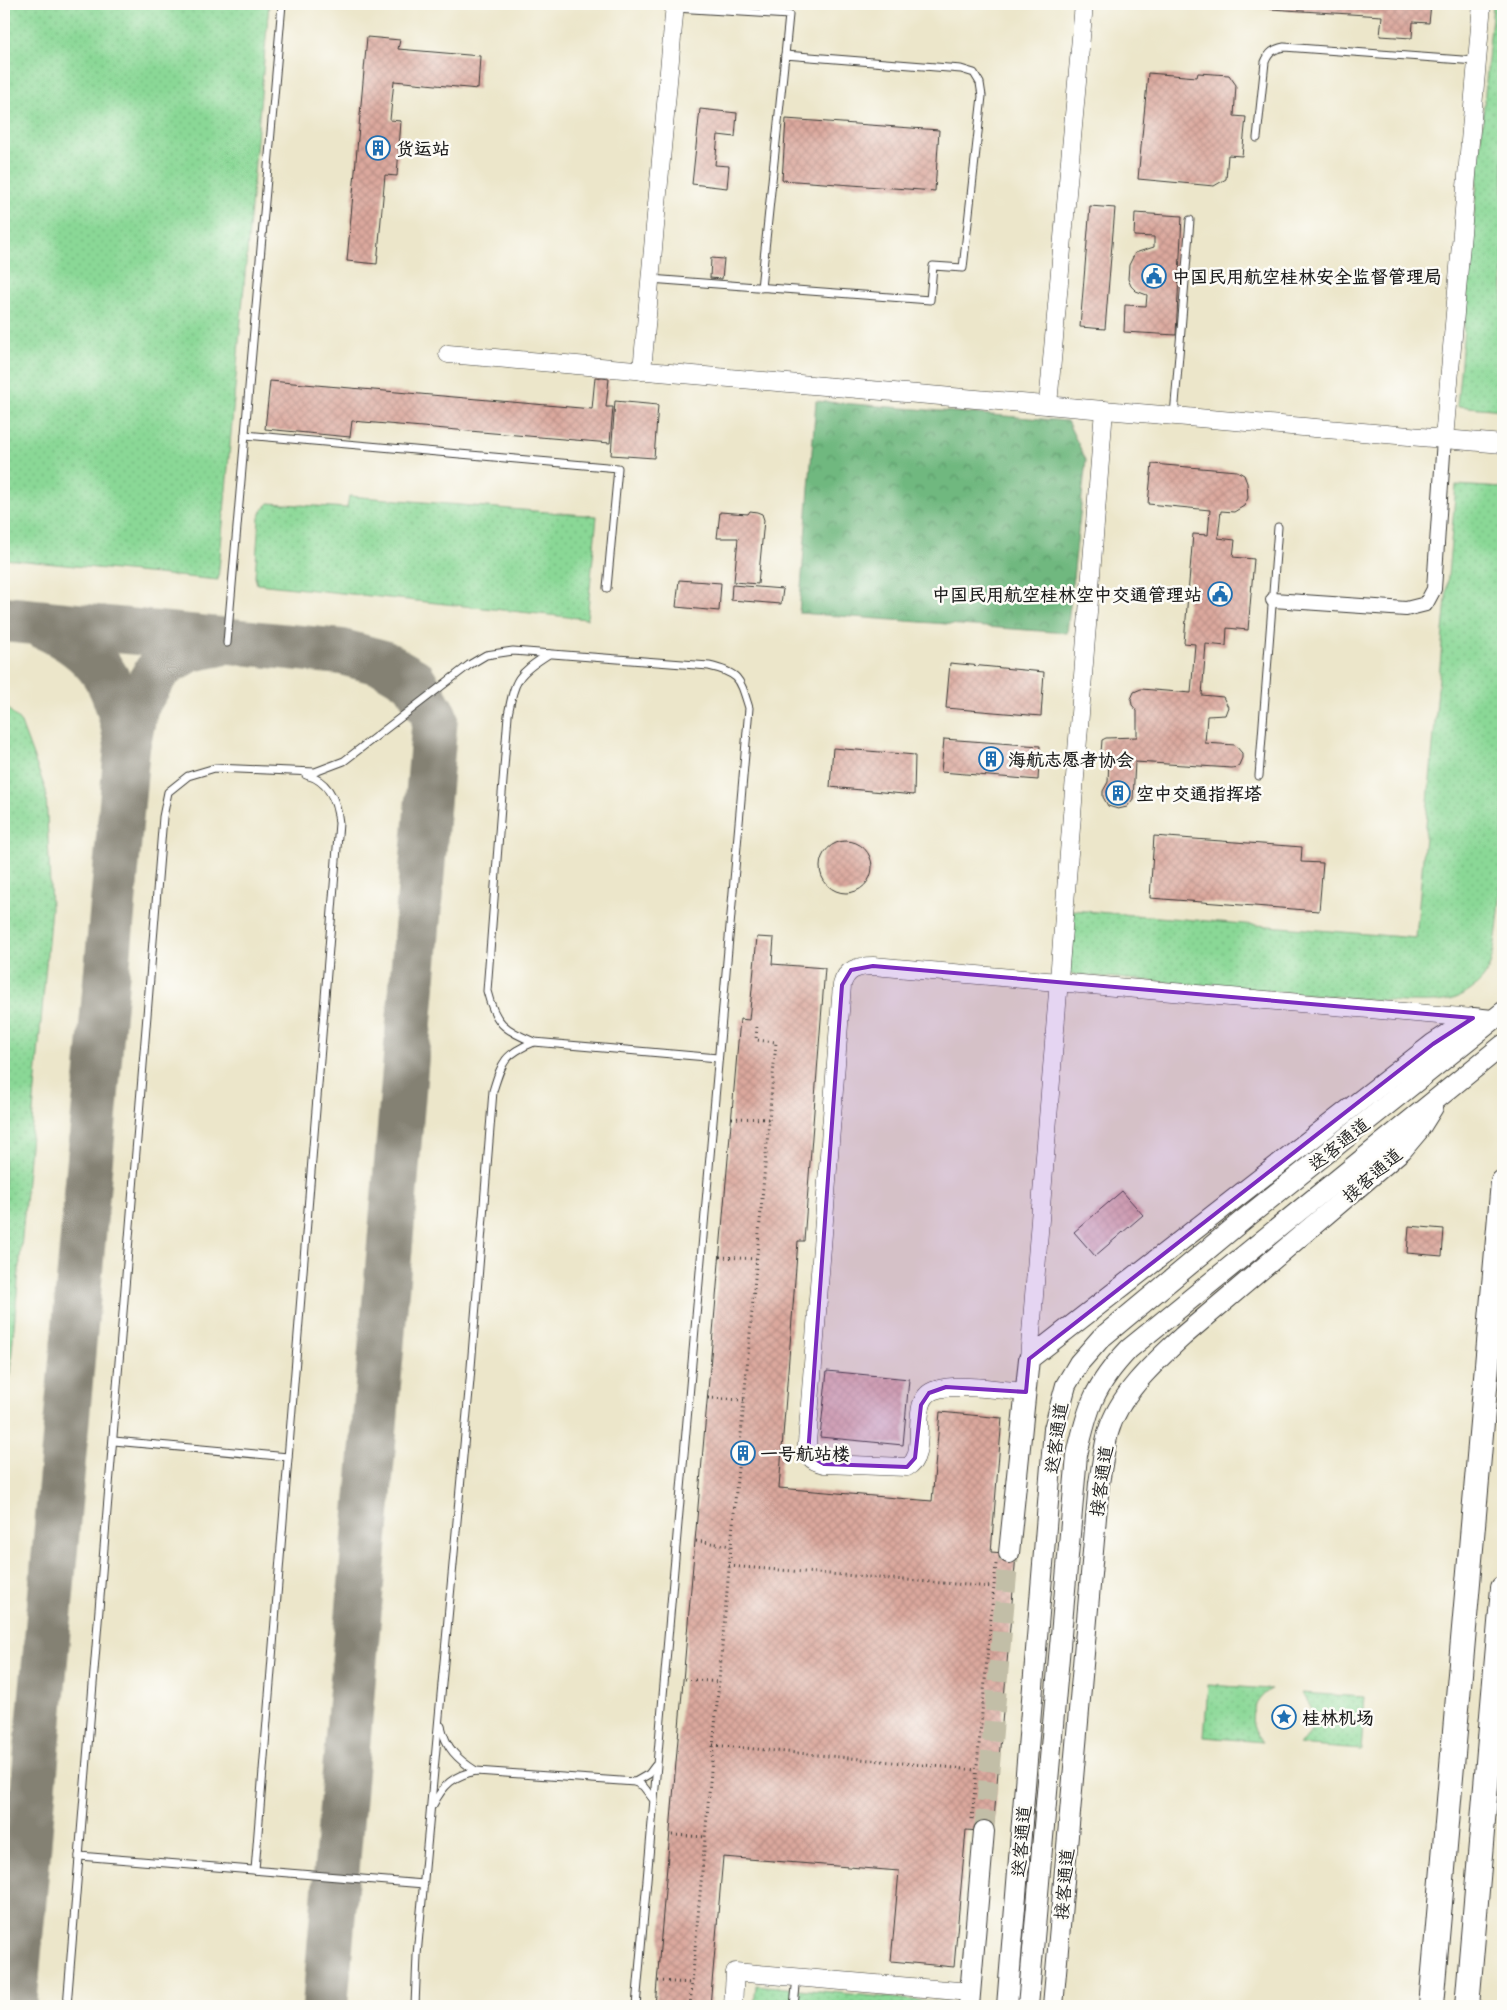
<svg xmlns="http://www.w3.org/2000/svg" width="1507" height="2010" viewBox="0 0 1507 2010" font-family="Delius,'LXGW WenKai TC',sans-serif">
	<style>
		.grass { fill: url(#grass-dots); stroke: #537a59 }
		.forest { fill: url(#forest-crowns); stroke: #466a4e }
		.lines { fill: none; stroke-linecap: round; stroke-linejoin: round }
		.taxiway { stroke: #848173; stroke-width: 46 }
		.building { fill: url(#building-cross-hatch) }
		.secondary-tunnel { stroke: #c2bea7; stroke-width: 20; stroke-dasharray: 20 10; stroke-linecap: butt }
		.service-casing { stroke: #3b3a36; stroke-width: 9 }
		.minor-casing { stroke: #3b3a36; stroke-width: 16 }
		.tertiary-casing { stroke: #3b3a36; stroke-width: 19 }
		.secondary-casing { stroke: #3b3a36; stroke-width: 22 }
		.trunk-casing { stroke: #3b3a36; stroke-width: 26 }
		.path { stroke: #3b3a36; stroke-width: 3; stroke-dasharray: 1 4; stroke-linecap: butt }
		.service { stroke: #fff; stroke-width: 7 }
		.minor { stroke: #fff; stroke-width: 14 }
		.tertiary { stroke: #fff; stroke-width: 18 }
		.secondary { stroke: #fff; stroke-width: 20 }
		.trunk { stroke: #fff; stroke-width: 24 }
		.marked { fill: #7b2cbf; fill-opacity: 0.2; stroke: #7b2cbf; stroke-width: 4; stroke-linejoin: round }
		.labels { text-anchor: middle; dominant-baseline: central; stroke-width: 5; stroke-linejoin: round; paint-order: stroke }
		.poi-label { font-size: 18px; font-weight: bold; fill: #1c1c1c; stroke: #fdfcf7; text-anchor: start }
		.street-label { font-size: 18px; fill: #1c1c1c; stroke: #fdfcf7 }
	</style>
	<defs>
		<pattern id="grass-dots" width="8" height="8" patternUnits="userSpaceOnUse" patternTransform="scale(1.25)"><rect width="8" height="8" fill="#8ad896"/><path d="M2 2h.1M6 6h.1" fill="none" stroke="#76b981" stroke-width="1.8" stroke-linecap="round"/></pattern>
		<pattern id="forest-crowns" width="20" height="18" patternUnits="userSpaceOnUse" patternTransform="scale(1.25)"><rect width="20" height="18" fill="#6fb87f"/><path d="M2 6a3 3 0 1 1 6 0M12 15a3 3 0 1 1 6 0" fill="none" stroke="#5a9567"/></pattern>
		<pattern id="building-cross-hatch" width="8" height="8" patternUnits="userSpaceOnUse" patternTransform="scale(1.25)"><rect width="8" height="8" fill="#dba89d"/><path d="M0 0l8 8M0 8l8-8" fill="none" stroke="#bb9087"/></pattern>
	</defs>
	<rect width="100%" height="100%" fill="#fdfcf7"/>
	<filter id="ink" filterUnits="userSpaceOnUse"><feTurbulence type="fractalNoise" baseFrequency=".02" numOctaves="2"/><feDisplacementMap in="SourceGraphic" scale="10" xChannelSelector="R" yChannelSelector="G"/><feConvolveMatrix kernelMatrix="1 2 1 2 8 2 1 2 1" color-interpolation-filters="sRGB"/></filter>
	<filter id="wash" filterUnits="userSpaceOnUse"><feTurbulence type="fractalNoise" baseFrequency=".0096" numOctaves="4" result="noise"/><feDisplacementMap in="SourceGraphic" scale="20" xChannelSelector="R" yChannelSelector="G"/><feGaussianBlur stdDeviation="1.12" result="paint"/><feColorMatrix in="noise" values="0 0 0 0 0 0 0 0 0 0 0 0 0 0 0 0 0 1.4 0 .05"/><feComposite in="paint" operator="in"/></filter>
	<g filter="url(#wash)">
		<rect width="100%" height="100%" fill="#ece6ca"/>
		<g class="grass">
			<polygon points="4,4 269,4 218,580 4,559"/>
			<polygon points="1493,4 1503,4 1503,410 1457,406"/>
			<path d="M1456 485 1503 488C1503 568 1503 648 1503 728 1503 777 1507 941 1485 976 1462 1006 1436 1002 1403 1002L1068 974 1072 910 1416 938Z"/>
			<polygon points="349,496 597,516 587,619 257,584 255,577 259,518 263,509 269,503 347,508"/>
			<polygon points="4,704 21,723 46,791 51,908 4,1441"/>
			<path d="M1208 1685 1271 1689C1251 1702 1245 1724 1263 1742L1204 1737Z"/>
			<path d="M1301 1693 1365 1697 1361 1750 1298 1745C1318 1732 1317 1709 1301 1693Z"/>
			<polygon points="756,1985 947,2003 947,2006 754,2006"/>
		</g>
		<polygon class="forest" points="816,401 1067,421 1086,460 1067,633 799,613"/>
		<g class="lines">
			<g class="taxiway">
				<polyline points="4,619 342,652 383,663 414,681 435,717 325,2006"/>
				<path d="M43 626C101 652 117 684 127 745"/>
				<polyline points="14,2006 127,747 136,705 159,668 190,649 217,644"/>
			</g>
		</g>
		<g id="blocks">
			<g class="building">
				<polygon points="1271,4 1431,4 1429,23 1413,22 1412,38 1380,36 1382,16 1270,9"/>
				<polygon points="367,37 400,40 398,49 480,56 478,89 394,81 390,120 401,121 397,176 385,175 377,264 347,261"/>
				<polygon points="1148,73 1197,77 1198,73 1229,75 1236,85 1234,116 1246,117 1242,156 1228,155 1226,179 1214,186 1138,179"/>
				<polygon points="700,109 737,113 735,137 718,135 715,165 729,166 727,188 692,184"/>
				<polygon points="786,119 939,130 935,191 782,180"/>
				<polygon points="1090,206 1115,208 1105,329 1080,327"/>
				<polygon points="1135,213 1182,216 1176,335 1124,332 1125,305 1146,306 1147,295 1136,291 1131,286 1128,279 1129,265 1135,253 1154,247 1154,237 1134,236"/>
				<polygon points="711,258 724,259 722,279 710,278"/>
				<polygon points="595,377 609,379 606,407 613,407 610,443 352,421 350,437 265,429 270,381 592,409"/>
				<polygon points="615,401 658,405 654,458 611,455"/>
				<polygon points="1152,464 1237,471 1244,475 1247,483 1248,498 1244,506 1234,512 1221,511 1218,538 1235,540 1233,557 1254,559 1248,630 1227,628 1226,646 1206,644 1202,695 1223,697 1228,707 1225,715 1207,716 1205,743 1235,745 1242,753 1242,758 1238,767 1232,768 1135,762 1133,799 1127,807 1118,809 1108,806 1103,797 1103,791 1108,782 1109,757 1101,753 1102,740 1106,738 1137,737 1137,711 1132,705 1131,699 1134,692 1141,689 1191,693 1195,644 1184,643 1193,534 1208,535 1210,510 1148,504"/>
				<polygon points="750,511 757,512 762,514 764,520 758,584 734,582 738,538 717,538 720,512 748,514"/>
				<polygon points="679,580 721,583 719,611 676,607"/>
				<polygon points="732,585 783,589 781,604 731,600"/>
				<polygon points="950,663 1044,672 1041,716 946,708"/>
				<polygon points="944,739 1040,746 1038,780 941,772"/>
				<polygon points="833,748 915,755 914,795 830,787"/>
				<polygon points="1154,836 1302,847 1301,862 1323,863 1319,911 1150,898"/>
				<circle cx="846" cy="867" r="26"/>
				<polygon points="757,937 774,938 772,964 825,968 804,1241 798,1241 779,1488 932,1501 940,1412 1002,1418 991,1552 1016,1554 993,1832 966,1830 954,1967 891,1961 899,1871 723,1857 710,2006 655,2006 740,1019 749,1020"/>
				<polygon points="1122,1191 1143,1215 1095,1256 1074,1232"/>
				<polygon points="1409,1226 1444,1229 1442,1256 1407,1253"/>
				<polygon points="827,1371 909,1379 903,1445 820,1437"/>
			</g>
		</g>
	</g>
	<g filter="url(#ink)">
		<use href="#blocks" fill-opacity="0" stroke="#3b3a36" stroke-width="1"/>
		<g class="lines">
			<polyline class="secondary-tunnel" points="984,1831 1009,1553"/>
			<g class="service-casing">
				<g id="service">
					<polyline points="675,8 789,15 785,55"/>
					<path d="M1257 138 1265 62C1269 52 1274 49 1284 47L1476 61"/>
					<polyline points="650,279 930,300 933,266 963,268 982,96 980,83 974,73 961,69 785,55 761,288"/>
					<polyline points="1174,416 1190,220"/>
					<polyline points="245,435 618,468 607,588"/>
					<polyline points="227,643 282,4"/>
					<path d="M549 654C517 674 515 679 508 715L487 991C495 1023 504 1030 534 1042L718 1058"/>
					<polyline points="1259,776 1278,527"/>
					<polyline points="114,1441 288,1457"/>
					<path d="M441 1726C446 1748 457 1759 476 1771"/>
					<polyline points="635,1782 649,1774 655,1766"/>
					<path d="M433 1805C443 1785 454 1775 476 1771L635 1782 643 1786 653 1799"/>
					<polyline points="79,1856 424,1884"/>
					<path d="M255 1870 339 823C337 802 330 781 306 775"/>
					<path d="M67 2006 163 817 168 792 188 776 215 768 315 772 344 761 469 665 486 655 513 651 709 666C740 673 740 679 749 708L636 2006"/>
					<path d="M415 2006 417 1955 470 1380 493 1091C502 1062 504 1054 534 1042"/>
					<polyline points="794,2006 797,1977"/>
				</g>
			</g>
			<g class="minor-casing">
				<polyline id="minor" points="1273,600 1406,609 1426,604 1434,589 1444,439"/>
			</g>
			<g class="tertiary-casing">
				<g id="tertiary">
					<polyline points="448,354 1503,444"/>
					<polyline points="642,371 675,4"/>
					<polyline points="1048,405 1084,4"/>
					<polyline points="1444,439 1482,4"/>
					<polyline points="1029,1359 1104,410"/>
					<path d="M1026 1392C1004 1391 941 1379 927 1395 911 1411 928 1457 907 1467L824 1464C811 1461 806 1456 807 1443L842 985C846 969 858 966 873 966L1473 1018"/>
					<polyline points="733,2006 735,1972 970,1992"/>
				</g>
			</g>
			<g class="secondary-casing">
				<g id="secondary">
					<polyline points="1009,1553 1029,1359 1433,1044 1473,1018 1492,1020"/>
					<polyline points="969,2006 984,1831"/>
					<polyline points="1007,2006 1054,1429 1066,1385 1079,1363 1101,1338 1242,1221 1503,1012"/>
					<path d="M1028 2006 1077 1455C1088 1406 1094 1386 1129 1349L1503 1045"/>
					<path d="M1053 2006 1099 1483C1102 1466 1104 1449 1108 1433 1119 1394 1155 1362 1183 1336L1402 1150 1418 1131 1433 1107"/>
				</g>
			</g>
			<g class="trunk-casing">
				<g id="trunk">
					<polyline points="1431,2006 1503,1182"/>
					<polyline points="1467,2006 1503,1588"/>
				</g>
			</g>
			<g class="path">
				<polyline points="732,1118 769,1119"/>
				<polyline points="720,1257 757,1259"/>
				<polyline points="708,1398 744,1400"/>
				<polyline points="696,1541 731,1546"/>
				<polyline points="729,1566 993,1587"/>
				<polyline points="685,1679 719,1682"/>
				<polyline points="713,1745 976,1770"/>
				<polyline points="972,1819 996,1564"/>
				<polyline points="672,1835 705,1837"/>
				<polyline points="658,1981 692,1983"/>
				<polyline points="690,2006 776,1042 756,1040 757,1024"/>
			</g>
			<use href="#service" class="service"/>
			<use href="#minor" class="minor"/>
			<use href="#tertiary" class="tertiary"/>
			<use href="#secondary" class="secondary"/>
			<use href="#trunk" class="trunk"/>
		</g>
	</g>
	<path class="marked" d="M873 966 1473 1018 1433 1044 1029 1359 1026 1392 946 1387 929 1393 921 1405 915 1458 907 1467 824 1464 808 1455 842 985 851 970Z"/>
	<defs>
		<g id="building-ring" transform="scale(1.25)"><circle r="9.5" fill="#fdfcf7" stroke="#1f6fb2" stroke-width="1.5"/><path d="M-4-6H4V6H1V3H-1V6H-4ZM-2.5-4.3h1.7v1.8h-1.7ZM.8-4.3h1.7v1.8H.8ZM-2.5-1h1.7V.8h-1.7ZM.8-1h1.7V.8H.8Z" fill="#1f6fb2"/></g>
		<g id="civic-ring" transform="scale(1.25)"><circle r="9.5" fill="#fdfcf7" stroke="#1f6fb2" stroke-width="1.5"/><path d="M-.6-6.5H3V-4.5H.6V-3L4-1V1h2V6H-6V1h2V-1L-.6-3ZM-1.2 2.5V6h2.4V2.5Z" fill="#1f6fb2"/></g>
		<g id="sight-ring" transform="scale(1.25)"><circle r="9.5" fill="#fdfcf7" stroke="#1f6fb2" stroke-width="1.5"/><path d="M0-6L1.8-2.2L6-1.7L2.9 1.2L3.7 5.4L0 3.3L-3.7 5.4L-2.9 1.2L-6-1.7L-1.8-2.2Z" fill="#1f6fb2"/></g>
	</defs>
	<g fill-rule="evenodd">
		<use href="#building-ring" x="378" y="148"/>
		<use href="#civic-ring" x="1154" y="276"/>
		<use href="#civic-ring" x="1220" y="594"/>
		<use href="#building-ring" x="991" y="759"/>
		<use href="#building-ring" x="1118" y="793"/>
		<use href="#building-ring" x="743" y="1453"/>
		<use href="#sight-ring" x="1284" y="1717"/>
	</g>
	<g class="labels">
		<g class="poi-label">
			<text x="396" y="148">货运站</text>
			<text x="1172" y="276">中国民用航空桂林安全监督管理局</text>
			<text x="1202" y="594" text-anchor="end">中国民用航空桂林空中交通管理站</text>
			<text x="1008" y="759">海航志愿者协会</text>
			<text x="1136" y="793">空中交通指挥塔</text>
			<text x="760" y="1453">一号航站楼</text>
			<text x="1302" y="1717">桂林机场</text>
		</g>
		<g class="street-label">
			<text transform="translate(1339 1144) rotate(-39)">送客通道</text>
			<text transform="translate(1372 1175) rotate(-41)">接客通道</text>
			<text transform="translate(1056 1438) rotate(-82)">送客通道</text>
			<text transform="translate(1101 1481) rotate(-82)">接客通道</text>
			<text transform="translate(1021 1841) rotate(-85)">送客通道</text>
			<text transform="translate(1064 1884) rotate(-85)">接客通道</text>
		</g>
	</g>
	<rect width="1507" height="2010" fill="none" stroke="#fdfcf7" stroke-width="20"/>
</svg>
